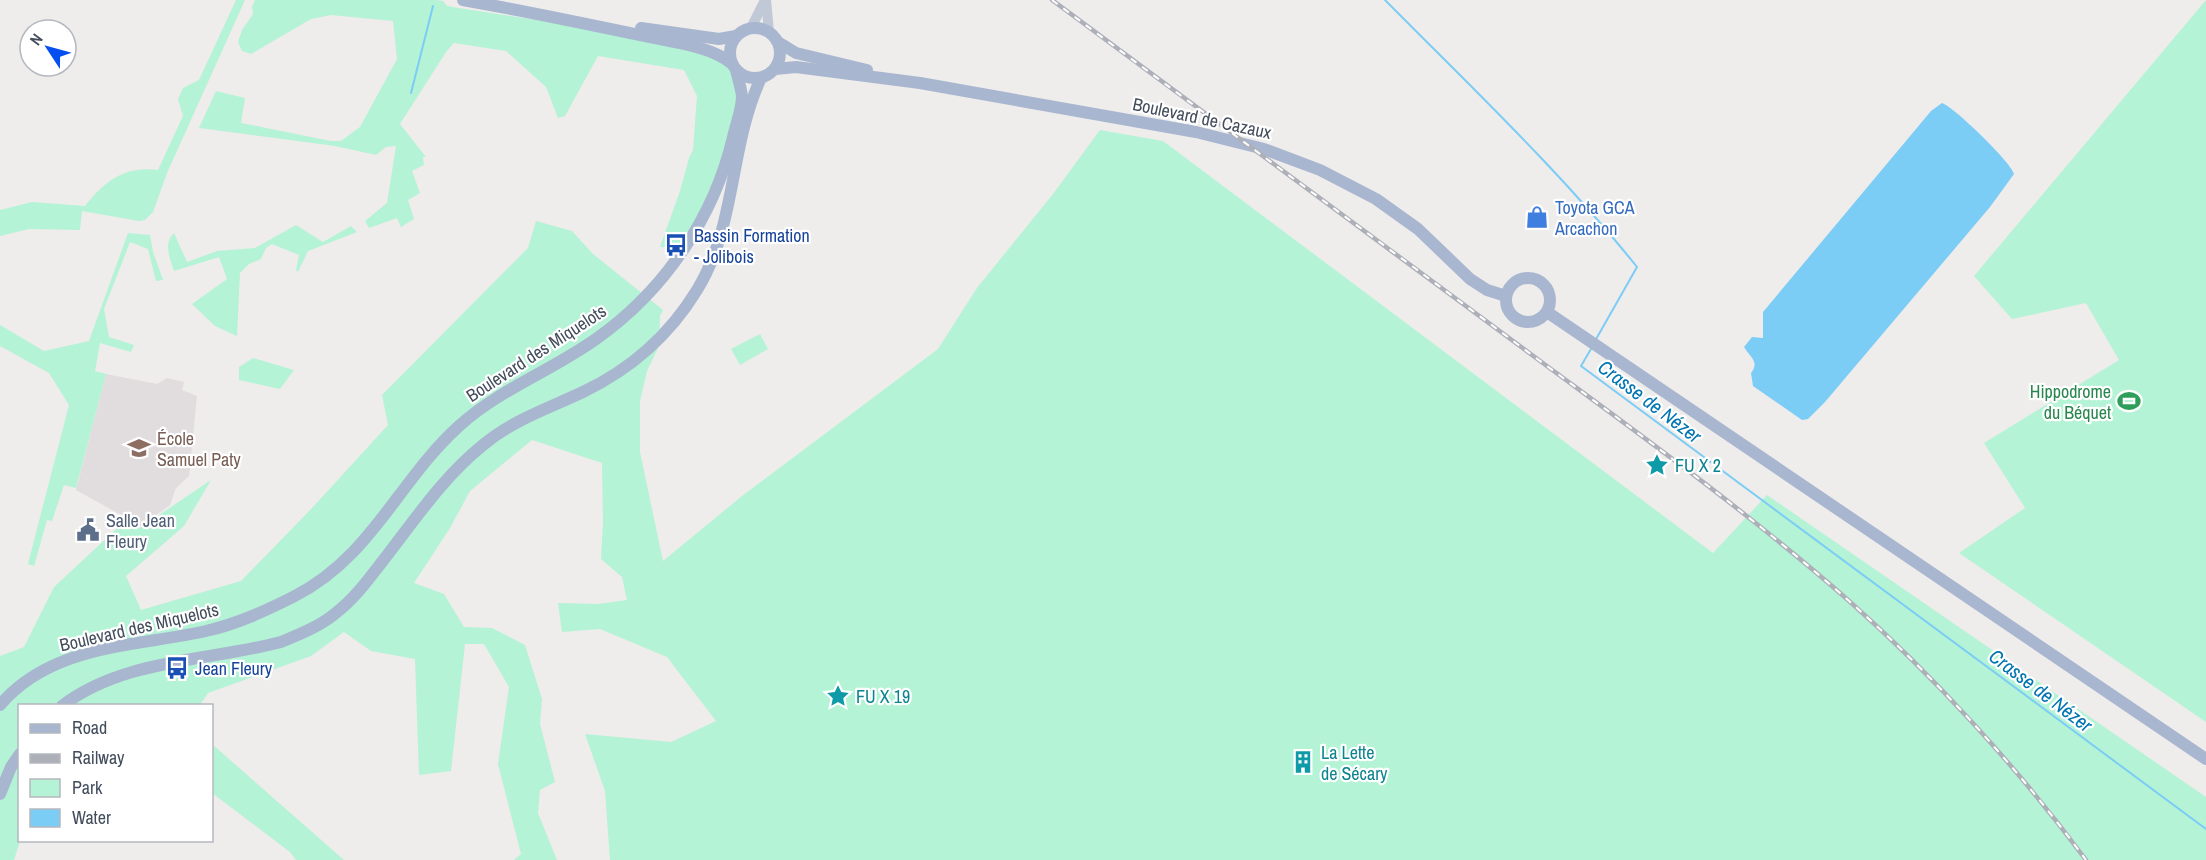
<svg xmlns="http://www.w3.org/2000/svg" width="2206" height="860" viewBox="0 0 2206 860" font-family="'Archivo Narrow',sans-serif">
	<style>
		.education { fill: #e1ddde }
		.green { fill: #b4f3d5 }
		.water { fill: #7ccdf5 }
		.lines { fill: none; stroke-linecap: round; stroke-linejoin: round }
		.stream { stroke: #7ccdf5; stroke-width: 2 }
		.minor { stroke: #c1c9d6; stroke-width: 10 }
		.major { stroke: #a8b7cf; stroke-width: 12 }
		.rail-casing { stroke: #adb0b8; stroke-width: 4.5 }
		.rail { stroke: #fff; stroke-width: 2; stroke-dasharray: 7; stroke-linecap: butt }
		.labels { text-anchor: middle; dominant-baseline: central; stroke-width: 4.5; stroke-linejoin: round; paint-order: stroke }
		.street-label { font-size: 18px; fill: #434d5c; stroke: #fff }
		.shop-label { font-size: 18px; fill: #366cbe; stroke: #fff; text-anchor: start }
		.transit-label { font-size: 18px; fill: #164399; stroke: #fff; text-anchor: start }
		.leisure-label { font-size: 18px; fill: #27864d; stroke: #fff; text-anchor: end }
		.education-label { font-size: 18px; fill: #785e54; stroke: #fff; text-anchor: start }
		.culture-label { font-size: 18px; fill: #0d838f; stroke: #fff; text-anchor: start }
		.service-label { font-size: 18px; fill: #4e5e75; stroke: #fff; text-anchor: start }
		.water-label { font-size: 20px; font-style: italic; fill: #0075b1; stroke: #fff }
	</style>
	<rect width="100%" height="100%" fill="#efecec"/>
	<polygon class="education" points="106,374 157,384 167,378 184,382 182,390 197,396 189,476 176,488 170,505 141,526 76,490"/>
	<g class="green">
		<path d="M236 0H245L167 173 153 212 145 220 139 221 82 211 80 230 29 229 0 236V210L32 202 85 206C105 181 124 166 158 170L183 116 178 99 183 88 199 80Z"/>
		<path d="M255 0H436L443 1 447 6C488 13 715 44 730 69 754 109 701 211 681 248L660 247 680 191 689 158 693 150 697 96 684 70 598 56 565 116 558 118 546 87 506 51 454 43 446 52 400 124 426 157H423L424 165 412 171 420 193 408 200 414 219 401 227 397 218 369 228 365 221 387 203 396 146 386 147 376 155 335 146 199 128 216 91 245 98 241 123 331 141H341L360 127 397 59 393 21 331 15 311 19 251 54 242 51 238 42 242 30 253 14 252 7Z"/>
		<polygon points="2206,0 2206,722 1959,553 2025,508 1984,443 2119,360 2086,303 2012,319 1974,276"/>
		<polygon points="1100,130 1163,141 1713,553 1767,495 2206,797 2206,860 610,860 605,791 585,734 671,742 716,721 667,657 600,629 562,632 558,603 598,604 627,600 622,577 601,559 603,522 602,463 532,440 470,491 450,528 414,583 444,594 464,627 492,628 525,645 542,699 540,724 555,782 540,790 538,813 557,860 514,860 521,854 498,764 509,687 484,644 465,644 451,771 419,775 415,659 371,651 344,632 311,656 208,693 200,705 20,706 20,841 14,860 0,860 0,656 24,647 54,587 125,521 140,528 211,480 184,526 126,576 141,610 241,581 313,507 388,425 382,395 528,248 536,221 572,231 593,254 663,310 660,316 659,346 647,371 640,401 640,452 663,561 742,496 938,349 977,288 1053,194"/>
		<path d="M296 225 323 242 351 226 357 232 308 251 298 272 296 270 299 255 272 244 266 248 261 259 249 264 240 273 237 336 215 326 192 304 227 279 219 257 174 271C170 258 163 244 174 233L187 262 217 251 255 248Z"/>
		<polygon points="128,233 150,235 153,252 163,280 156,281 148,249 130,242 104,309 109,337 134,345 131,352 100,343 95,371 106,374 76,488 64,485 52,521 47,520 34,566 28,564 69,405 49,373 0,346 0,325 44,351 89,341"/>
		<polygon points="760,334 768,349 740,365 731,349"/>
		<polygon points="253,358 294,370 280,389 239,380 239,367"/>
		<polygon points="212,744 344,860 296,860 290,852 212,793"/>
	</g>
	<path class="water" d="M1942 103C1953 106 2012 163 2014 174L1990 207 1825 402 1808 419 1802 420 1753 386 1751 373C1760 362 1750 357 1744 347L1752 337 1763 338V312L1931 111Z"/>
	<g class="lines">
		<g class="stream">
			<path d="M1385 0C1471 87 1561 172 1637 267L1595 341"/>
			<polyline points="411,93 433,6"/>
			<polyline points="1591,349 1581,366 2206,829"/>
		</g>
		<g class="minor">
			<polyline points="766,0 769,32"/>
			<polyline points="751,28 765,0"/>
		</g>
		<g class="major">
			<path d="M463 0C525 11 587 24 649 37 675 43 710 46 731 63"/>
			<circle cx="755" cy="53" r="25"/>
			<polyline points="641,28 719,39 736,36"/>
			<polyline points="778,42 796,53 867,70"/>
			<polyline points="775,69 796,67 920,83 1196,132 1264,149 1320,170 1376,199 1418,229 1470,279 1487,290 1506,296"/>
			<circle cx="1528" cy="300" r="22"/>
			<polyline points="1547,312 2206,759"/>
			<path d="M0 705C52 644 135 647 206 631 237 624 265 611 293 597 372 557 398 481 459 426 500 389 551 371 596 339 664 291 714 218 733 137 736 124 742 109 742 96 741 88 738 78 736 70"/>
			<path d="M62 706C123 659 209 661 281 642 300 634 321 626 337 612 355 598 368 580 382 562 414 521 443 477 483 445 513 420 549 408 583 392 631 369 669 336 697 290 737 225 729 146 761 78"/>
			<polyline points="0,794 11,767 20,754"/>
		</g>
		<g class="rail-casing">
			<path id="rail" d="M1052 0C1212 119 1372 236 1532 355 1639 434 1748 512 1848 600 1934 676 2018 768 2086 860"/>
		</g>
		<use href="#rail" class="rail"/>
	</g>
	<defs>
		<g id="shop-bare" transform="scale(1.8)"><path d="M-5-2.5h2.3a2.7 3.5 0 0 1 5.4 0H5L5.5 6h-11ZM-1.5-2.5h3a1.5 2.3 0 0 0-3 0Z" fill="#3f7fe0" stroke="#fff" stroke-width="2.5" paint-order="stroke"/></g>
		<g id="bus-bare" transform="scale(1.8)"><path d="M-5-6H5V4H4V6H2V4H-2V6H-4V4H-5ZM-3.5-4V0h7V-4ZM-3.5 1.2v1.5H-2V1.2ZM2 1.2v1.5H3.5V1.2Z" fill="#1a4fb4" stroke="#fff" stroke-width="2.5" paint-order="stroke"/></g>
		<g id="stadium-bare" transform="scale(1.8)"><path d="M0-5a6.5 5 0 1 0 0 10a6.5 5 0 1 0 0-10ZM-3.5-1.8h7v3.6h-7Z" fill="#2e9e5b" stroke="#fff" stroke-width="2.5" paint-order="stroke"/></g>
		<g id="school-bare" transform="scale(1.8)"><path d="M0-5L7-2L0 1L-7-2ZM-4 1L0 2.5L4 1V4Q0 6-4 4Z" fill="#8d6e63" stroke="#fff" stroke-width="2.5" paint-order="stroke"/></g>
		<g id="sight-bare" transform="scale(1.8)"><path d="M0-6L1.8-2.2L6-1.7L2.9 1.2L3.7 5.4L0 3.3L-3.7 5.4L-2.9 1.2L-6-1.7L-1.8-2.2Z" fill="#0f9aa8" stroke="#fff" stroke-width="2.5" paint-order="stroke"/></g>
		<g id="civic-bare" transform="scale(1.8)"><path d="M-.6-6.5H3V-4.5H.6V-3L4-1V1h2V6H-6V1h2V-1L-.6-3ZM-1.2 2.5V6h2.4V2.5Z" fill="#5c6f8a" stroke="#fff" stroke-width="2.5" paint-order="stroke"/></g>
		<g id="building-bare" transform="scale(1.8)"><path d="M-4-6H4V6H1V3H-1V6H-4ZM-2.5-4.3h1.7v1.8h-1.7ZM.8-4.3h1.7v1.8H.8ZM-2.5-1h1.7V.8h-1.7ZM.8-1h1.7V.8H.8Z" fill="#0f9aa8" stroke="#fff" stroke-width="2.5" paint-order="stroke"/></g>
	</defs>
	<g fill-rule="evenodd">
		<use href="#shop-bare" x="1537" y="217"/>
		<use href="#bus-bare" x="676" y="245"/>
		<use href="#stadium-bare" x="2129" y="401"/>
		<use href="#school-bare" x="139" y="448"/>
		<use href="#sight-bare" x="1657" y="465"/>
		<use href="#civic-bare" x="88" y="530"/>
		<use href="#bus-bare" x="177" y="668"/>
		<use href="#sight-bare" x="838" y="696"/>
		<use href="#building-bare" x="1303" y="762"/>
	</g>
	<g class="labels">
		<g class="street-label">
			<text transform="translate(1202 118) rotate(12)">Boulevard de Cazaux</text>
			<text transform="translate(536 353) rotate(-33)">Boulevard des Miquelots</text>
			<text transform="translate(139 627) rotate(-13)">Boulevard des Miquelots</text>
		</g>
		<g class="shop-label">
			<text x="1555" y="207">Toyota GCA<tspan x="1555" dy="21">Arcachon</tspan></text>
		</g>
		<g class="transit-label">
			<text x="694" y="235">Bassin Formation<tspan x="694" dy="21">- Jolibois</tspan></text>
			<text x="195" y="668">Jean Fleury</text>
		</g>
		<g class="leisure-label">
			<text x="2111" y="391">Hippodrome<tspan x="2111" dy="21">du Béquet</tspan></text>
		</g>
		<g class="education-label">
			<text x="157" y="438">École<tspan x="157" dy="21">Samuel Paty</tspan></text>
		</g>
		<g class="culture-label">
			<text x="1675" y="465">FU X 2</text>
			<text x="856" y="696">FU X 19</text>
			<text x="1321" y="752">La Lette<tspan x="1321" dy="21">de Sécary</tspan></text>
		</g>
		<g class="service-label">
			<text x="106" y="520">Salle Jean<tspan x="106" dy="21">Fleury</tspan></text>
		</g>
		<g class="water-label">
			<text transform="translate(1650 401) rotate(37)">Crasse de Nézer</text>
			<text transform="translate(2041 690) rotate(37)">Crasse de Nézer</text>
		</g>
	</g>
	<rect x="18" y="704" width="195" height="138" fill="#ffffff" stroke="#b4b8be" stroke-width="1.5"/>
	<rect x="30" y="724" width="30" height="9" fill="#a8b7cf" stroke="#b4b8be" stroke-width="1.5"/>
	<text x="72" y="734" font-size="18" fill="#434d5c">Road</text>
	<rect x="30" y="754" width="30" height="9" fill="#adb0b8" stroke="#b4b8be" stroke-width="1.5"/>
	<text x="72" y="764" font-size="18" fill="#434d5c">Railway</text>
	<rect x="30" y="779" width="30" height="18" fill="#b4f3d5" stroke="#b4b8be" stroke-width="1.5"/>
	<text x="72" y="794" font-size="18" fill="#434d5c">Park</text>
	<rect x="30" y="809" width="30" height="18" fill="#7ccdf5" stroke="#b4b8be" stroke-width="1.5"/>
	<text x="72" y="824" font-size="18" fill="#434d5c">Water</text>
	<g transform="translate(48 48) rotate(306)"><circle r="28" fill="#ffffff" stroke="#b4b8be" stroke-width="1.5"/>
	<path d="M0-4.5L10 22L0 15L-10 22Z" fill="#054ef0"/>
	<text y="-9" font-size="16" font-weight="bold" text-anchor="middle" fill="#434d5c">N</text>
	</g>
</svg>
